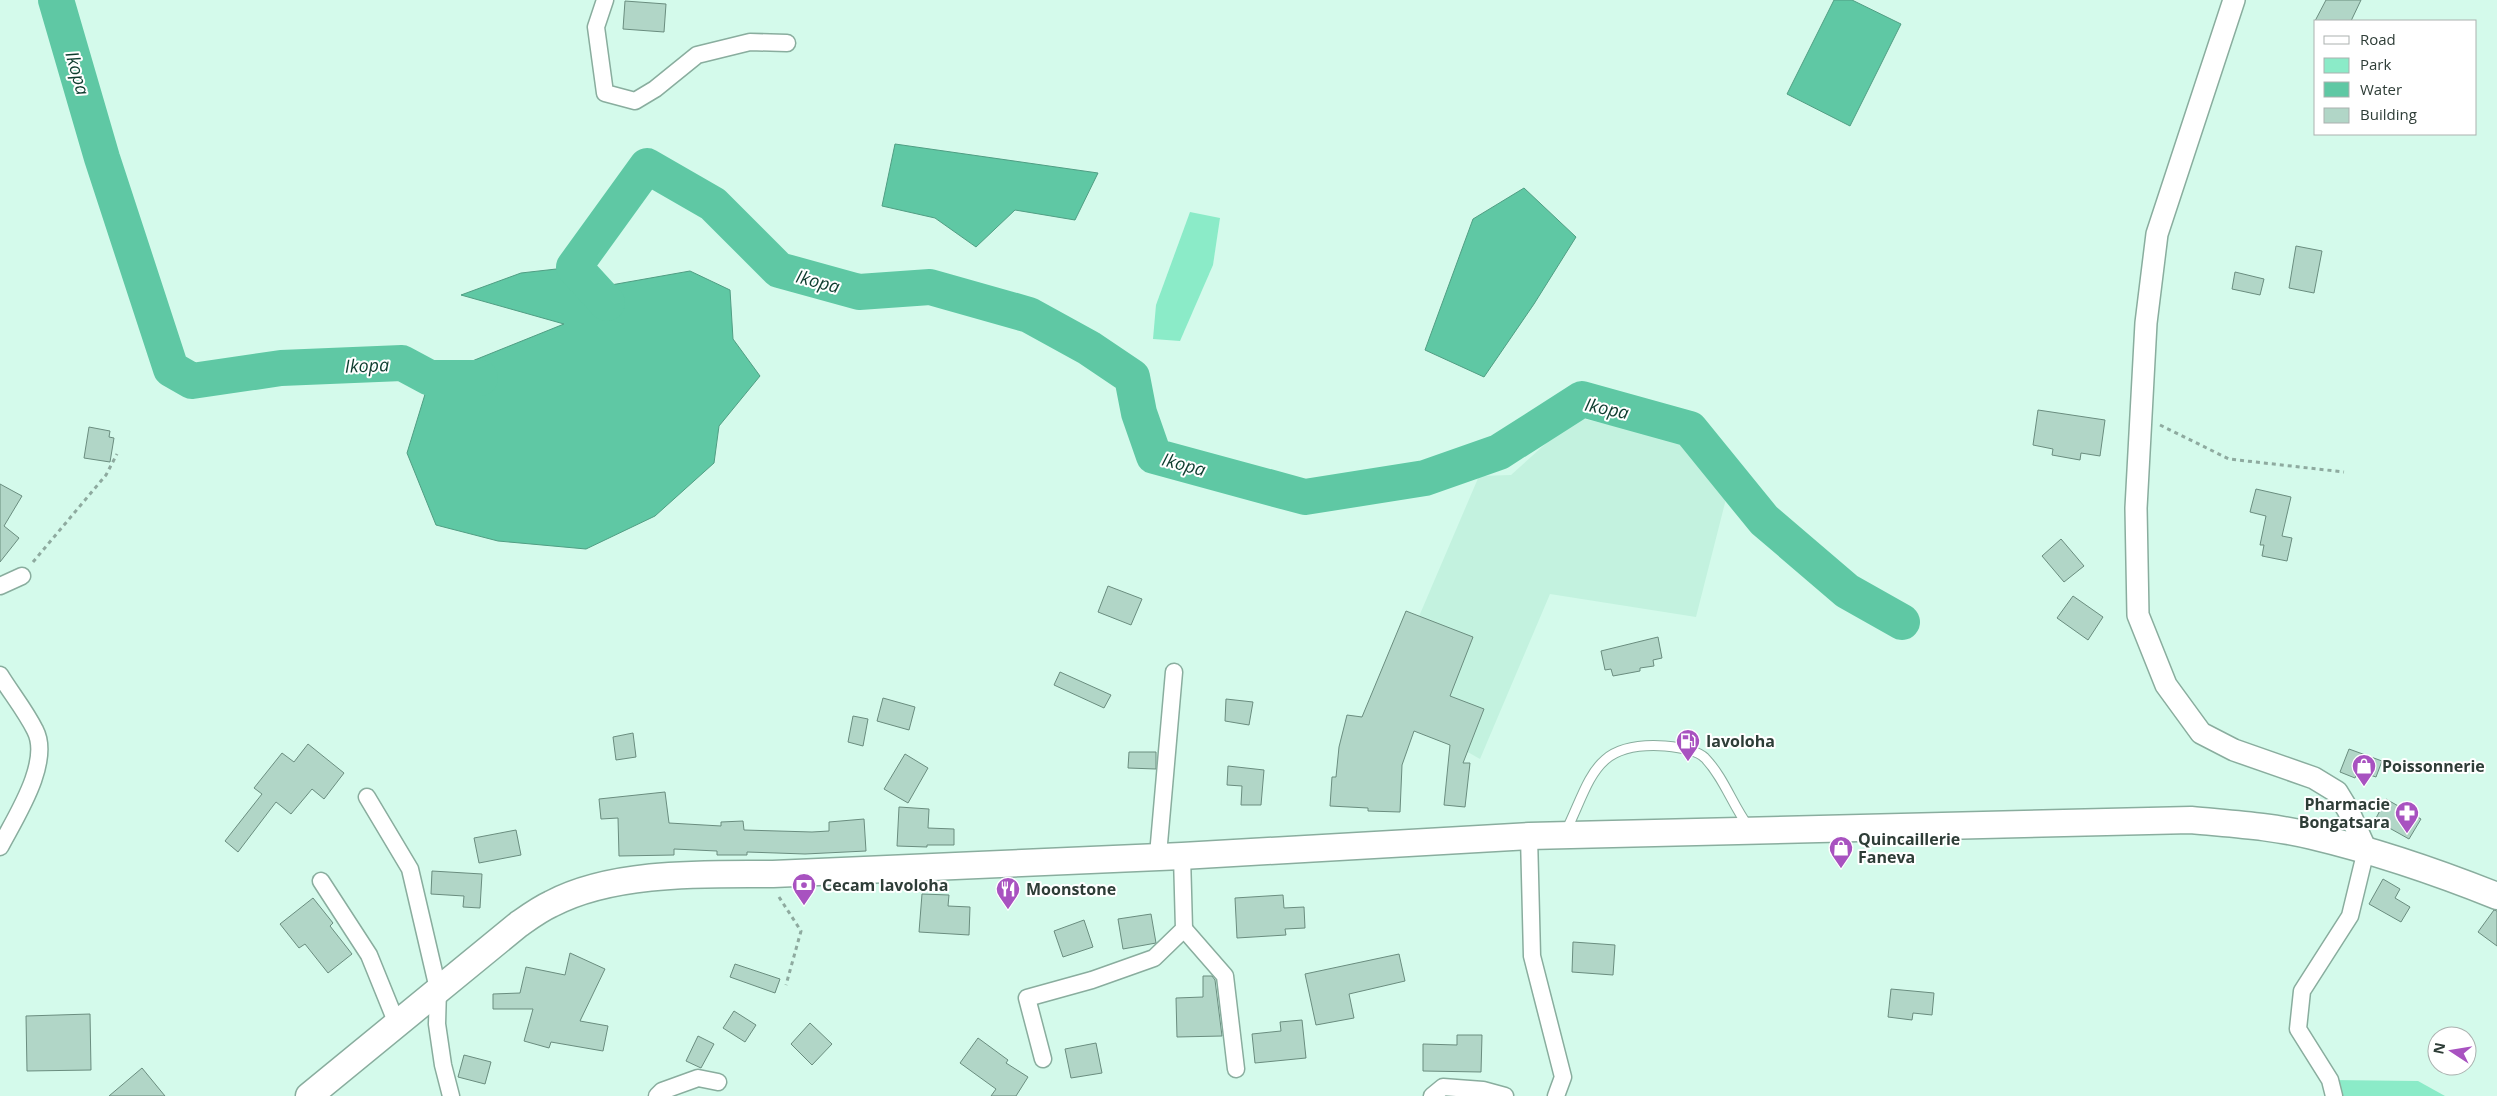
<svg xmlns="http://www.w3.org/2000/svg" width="2497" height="1096" viewBox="0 0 2497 1096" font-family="'Open Sans',sans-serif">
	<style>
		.built { fill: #c3f2df }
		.green { fill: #8bebc8 }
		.water { fill: #5fc8a4; stroke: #509e83 }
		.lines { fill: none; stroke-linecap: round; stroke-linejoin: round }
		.river { stroke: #5fc8a4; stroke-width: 36 }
		.building { fill: #b1d6c7; stroke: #6a8d7f }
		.service-casing { stroke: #89ad9e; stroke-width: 11 }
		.minor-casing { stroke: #89ad9e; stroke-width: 19 }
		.tertiary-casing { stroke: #89ad9e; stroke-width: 24 }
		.primary-casing { stroke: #89ad9e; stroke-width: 29 }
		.path { stroke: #8eaa9f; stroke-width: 3; stroke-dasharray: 4 4; stroke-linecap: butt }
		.service { stroke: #fff; stroke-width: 9 }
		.minor { stroke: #fff; stroke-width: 16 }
		.tertiary { stroke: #fff; stroke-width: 21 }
		.primary { stroke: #fff; stroke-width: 26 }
		.labels { text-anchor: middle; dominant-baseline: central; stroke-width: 4; stroke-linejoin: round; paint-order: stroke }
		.poi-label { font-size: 16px; font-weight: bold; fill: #2e3d37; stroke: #fff; text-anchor: start }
		.water-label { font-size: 18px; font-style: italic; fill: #0d3c2e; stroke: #fff }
	</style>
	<rect width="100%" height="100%" fill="#d4faeb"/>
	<polygon class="built" points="1575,417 1678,440 1727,495 1696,617 1550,594 1480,759 1382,703 1479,476 1511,475"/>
	<g class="green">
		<polygon points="1190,212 1220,218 1213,265 1180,341 1153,339 1156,305"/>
		<polygon points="2330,1080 2418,1081 2445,1096 2334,1096"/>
	</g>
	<g class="water">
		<polygon points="1834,0 1852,0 1901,24 1850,126 1787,94"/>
		<polygon points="895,144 1098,173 1075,220 1015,210 976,247 935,218 882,206"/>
		<polygon points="1524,188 1576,237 1534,304 1484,377 1425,350 1473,219"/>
		<polygon points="574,267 611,285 690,271 730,290 733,339 760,376 719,426 714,463 655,516 586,549 498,541 436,525 407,453 430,378 564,324 461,295 521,273"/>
	</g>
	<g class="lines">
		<g class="river">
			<polyline points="56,0 102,158 171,369 192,381 281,368 402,363 430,378 480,378"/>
			<polyline points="607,303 574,267 647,166 713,204 779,270 859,292 930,287 1029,315 1089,348 1132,377 1139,413 1154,456 1305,497 1425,478 1499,452 1582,399 1690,429 1764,520 1847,591 1902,622"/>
		</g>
	</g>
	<g class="building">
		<polygon points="2326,0 2361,0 2351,21 2315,21"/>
		<polygon points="625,1 666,4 664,32 623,29"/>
		<polygon points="2296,246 2322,251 2314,293 2289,288"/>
		<polygon points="2235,272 2264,279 2260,295 2232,289"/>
		<polygon points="2038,410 2105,420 2100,456 2081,453 2080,460 2052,455 2053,449 2033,445"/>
		<polygon points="89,427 110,431 109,437 114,438 110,462 84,458"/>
		<polygon points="0,484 22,496 4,526 19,538 0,562"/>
		<polygon points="2256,489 2291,497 2282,536 2292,538 2287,561 2262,556 2264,545 2260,545 2266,516 2250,512"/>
		<polygon points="2061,539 2084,566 2064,582 2042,556"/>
		<polygon points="1108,586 1142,599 1131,625 1098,612"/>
		<polygon points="2073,596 2103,617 2088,640 2057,618"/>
		<polygon points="1406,611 1473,637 1450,696 1484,709 1463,763 1470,763 1465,807 1444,805 1450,745 1414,731 1402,765 1400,812 1368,811 1368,808 1330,806 1332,777 1336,777 1339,747 1347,715 1362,717"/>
		<polygon points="1658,637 1662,658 1653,660 1654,666 1640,668 1640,671 1613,676 1611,669 1605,670 1601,651"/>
		<polygon points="1060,672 1111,695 1104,708 1054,685"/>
		<polygon points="883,698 915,707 909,730 877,721"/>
		<polygon points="1226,699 1253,702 1249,725 1225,721"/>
		<polygon points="853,716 868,719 863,746 848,742"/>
		<polygon points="633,733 636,757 616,760 613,737"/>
		<polygon points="308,744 344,773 324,799 312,789 291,814 276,802 238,852 225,841 262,794 254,788 282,753 294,762"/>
		<polygon points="2349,749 2382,761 2376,777 2358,771 2355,778 2340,772"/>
		<polygon points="1129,752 1156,752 1156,769 1128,768"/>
		<polygon points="905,754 928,768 908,803 884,789"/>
		<polygon points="1228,766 1264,770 1261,805 1241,805 1242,786 1227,785"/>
		<polygon points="665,792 669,823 721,826 721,822 743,821 744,830 812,832 829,831 829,822 864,819 866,851 805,854 747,852 747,855 717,855 717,851 674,849 674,855 619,856 618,818 601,819 599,799"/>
		<polygon points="2386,799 2421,819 2409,839 2375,820"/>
		<polygon points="899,807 929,809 928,828 954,829 954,845 927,845 927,847 897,846"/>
		<polygon points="516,830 521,855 479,863 474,838"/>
		<polygon points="432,871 482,874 480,908 463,907 464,896 431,894"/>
		<polygon points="2383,879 2400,889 2395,898 2410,907 2401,922 2369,904"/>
		<polygon points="922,894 949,895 948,906 970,907 969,935 919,932"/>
		<polygon points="1283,895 1284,908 1304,907 1305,928 1285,929 1286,935 1237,938 1235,898"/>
		<polygon points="313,898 333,923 330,926 352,954 328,973 305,944 299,948 280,924"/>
		<polygon points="2494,910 2497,911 2497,946 2478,932"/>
		<polygon points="1151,914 1156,943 1123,949 1118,919"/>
		<polygon points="1084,920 1093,947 1063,957 1054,931"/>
		<polygon points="1573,942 1615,945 1613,975 1572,972"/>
		<polygon points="570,953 605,969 580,1021 608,1026 603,1051 551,1042 549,1048 524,1041 533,1009 493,1009 493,994 520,993 526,967 565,975"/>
		<polygon points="1399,954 1405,981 1349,994 1354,1018 1316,1025 1305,974"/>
		<polygon points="735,964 780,979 775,993 730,977"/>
		<polygon points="1203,976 1212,976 1215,980 1222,1036 1177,1037 1176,998 1203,997"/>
		<polygon points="1891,989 1934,993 1932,1015 1913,1013 1912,1020 1888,1017"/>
		<polygon points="734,1011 756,1025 745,1042 723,1028"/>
		<polygon points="90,1014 91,1070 27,1071 26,1016"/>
		<polygon points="1302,1020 1306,1058 1255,1063 1252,1034 1281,1031 1280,1022"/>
		<polygon points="810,1023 832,1044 812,1065 791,1044"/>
		<polygon points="1457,1035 1482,1035 1481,1072 1423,1071 1423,1044 1457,1045"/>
		<polygon points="698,1036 714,1044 701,1068 686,1061"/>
		<polygon points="978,1038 1008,1060 1006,1063 1028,1077 1016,1096 991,1096 996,1089 960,1063"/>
		<polygon points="1096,1043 1102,1073 1071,1078 1065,1049"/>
		<polygon points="464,1055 491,1062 485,1084 458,1077"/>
		<polygon points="142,1068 165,1096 109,1096"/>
	</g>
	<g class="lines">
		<g class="service-casing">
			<path id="service" d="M1566 831C1592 777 1594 741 1665 746 1676 747 1697 750 1705 758 1724 778 1732 804 1748 826"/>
		</g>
		<g class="minor-casing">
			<g id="minor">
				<polyline points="605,0 596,27 605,93 635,101 655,89 697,55 750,42 787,43"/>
				<polyline points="0,586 22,576"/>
				<path d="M0 675C11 693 25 710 35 730 52 762 15 818 0 847"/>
				<polyline points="367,797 410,869 438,989 437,1024 443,1065 451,1096"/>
				<polyline points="1529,836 1532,956 1563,1077 1556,1096"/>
				<polyline points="1158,855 1174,672"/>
				<polyline points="321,881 369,955 397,1024"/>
				<polyline points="1184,929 1225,976 1236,1069"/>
				<polyline points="1043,1059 1027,998 1092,980 1154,958 1184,929 1182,856"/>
				<polyline points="657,1096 662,1091 698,1078 718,1082"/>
				<polyline points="1432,1096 1443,1087 1483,1090 1505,1096"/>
				<polyline points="2334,1096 2330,1080 2298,1029 2302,991 2350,916 2366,850"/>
			</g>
		</g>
		<g class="tertiary-casing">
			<polyline id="tertiary" points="2234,0 2157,234 2146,323 2136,508 2138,615 2166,685 2201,733 2234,750 2314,778 2337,792 2348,810 2366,850"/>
		</g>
		<g class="primary-casing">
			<path id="primary" d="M309 1096 519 924C529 917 540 909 551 904 613 871 704 874 773 874L1182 856 1529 836 2191 820C2231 824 2272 826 2312 836 2375 851 2437 872 2497 896"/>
		</g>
		<g class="path">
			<polyline points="2160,425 2229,459 2344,472"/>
			<polyline points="33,562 106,475 117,454"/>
			<polyline points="779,897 801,931 786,985"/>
		</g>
		<use href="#service" class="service"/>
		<use href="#minor" class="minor"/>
		<use href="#tertiary" class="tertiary"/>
		<use href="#primary" class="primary"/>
	</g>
	<defs>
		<g id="fuel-pin" transform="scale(1.25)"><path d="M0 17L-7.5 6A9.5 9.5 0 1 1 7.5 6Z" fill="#a852c0" stroke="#fff"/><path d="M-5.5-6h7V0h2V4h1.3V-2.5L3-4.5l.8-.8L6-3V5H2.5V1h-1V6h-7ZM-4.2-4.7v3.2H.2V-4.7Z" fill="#fff"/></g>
		<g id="shop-pin" transform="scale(1.25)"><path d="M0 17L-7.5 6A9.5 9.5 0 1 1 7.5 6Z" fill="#a852c0" stroke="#fff"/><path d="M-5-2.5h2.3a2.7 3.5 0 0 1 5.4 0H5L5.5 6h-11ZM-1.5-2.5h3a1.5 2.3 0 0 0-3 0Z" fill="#fff"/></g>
		<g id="pharmacy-pin" transform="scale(1.25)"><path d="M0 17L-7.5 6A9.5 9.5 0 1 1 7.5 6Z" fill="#a852c0" stroke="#fff"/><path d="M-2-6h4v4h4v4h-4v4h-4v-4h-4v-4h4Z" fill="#fff"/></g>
		<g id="bank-pin" transform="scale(1.25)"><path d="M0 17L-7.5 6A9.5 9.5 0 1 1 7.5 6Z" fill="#a852c0" stroke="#fff"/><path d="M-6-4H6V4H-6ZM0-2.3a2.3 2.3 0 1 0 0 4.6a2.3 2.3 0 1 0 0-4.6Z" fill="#fff"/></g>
		<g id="restaurant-pin" transform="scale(1.25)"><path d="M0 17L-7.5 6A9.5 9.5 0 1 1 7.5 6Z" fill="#a852c0" stroke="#fff"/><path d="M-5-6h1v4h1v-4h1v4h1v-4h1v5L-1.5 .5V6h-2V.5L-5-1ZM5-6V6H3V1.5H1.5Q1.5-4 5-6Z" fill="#fff"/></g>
	</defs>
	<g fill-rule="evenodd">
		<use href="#fuel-pin" x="1688" y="741"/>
		<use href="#shop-pin" x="2364" y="766"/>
		<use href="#pharmacy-pin" x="2407" y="813"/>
		<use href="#shop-pin" x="1841" y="848"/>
		<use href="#bank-pin" x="804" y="885"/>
		<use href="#restaurant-pin" x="1008" y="889"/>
	</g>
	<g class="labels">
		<g class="poi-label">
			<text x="1706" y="741">Iavoloha</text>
			<text x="2382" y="766">Poissonnerie</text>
			<text x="2390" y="804" text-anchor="end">Pharmacie<tspan x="2390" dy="18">Bongatsara</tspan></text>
			<text x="1858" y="839">Quincaillerie<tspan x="1858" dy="18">Faneva</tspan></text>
			<text x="822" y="885">Cecam Iavoloha</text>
			<text x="1026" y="889">Moonstone</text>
		</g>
		<g class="water-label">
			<text transform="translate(78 73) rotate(74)">Ikopa</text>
			<text transform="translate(818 281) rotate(15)">Ikopa</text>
			<text transform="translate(367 365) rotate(-2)">Ikopa</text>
			<text transform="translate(1607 408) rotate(12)">Ikopa</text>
			<text transform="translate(1184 464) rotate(15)">Ikopa</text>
		</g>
	</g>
	<rect x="2314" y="20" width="162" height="115" fill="#ffffff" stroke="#abb1af"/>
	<rect x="2324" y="36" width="25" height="8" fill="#ffffff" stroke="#abb1af"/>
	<text x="2360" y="45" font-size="15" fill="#2e3d37">Road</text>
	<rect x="2324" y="58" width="25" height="15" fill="#8bebc8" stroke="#abb1af"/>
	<text x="2360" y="70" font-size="15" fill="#2e3d37">Park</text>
	<rect x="2324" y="82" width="25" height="15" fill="#5fc8a4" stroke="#abb1af"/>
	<text x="2360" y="95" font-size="15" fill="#2e3d37">Water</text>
	<rect x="2324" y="108" width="25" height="15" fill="#b1d6c7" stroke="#abb1af"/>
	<text x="2360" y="120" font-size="15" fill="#2e3d37">Building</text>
	<g transform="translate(2452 1051) rotate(282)"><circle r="24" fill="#ffffff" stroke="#abb1af"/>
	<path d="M0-4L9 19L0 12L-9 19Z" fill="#a852c0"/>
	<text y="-8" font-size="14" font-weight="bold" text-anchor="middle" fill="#2e3d37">N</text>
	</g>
</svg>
